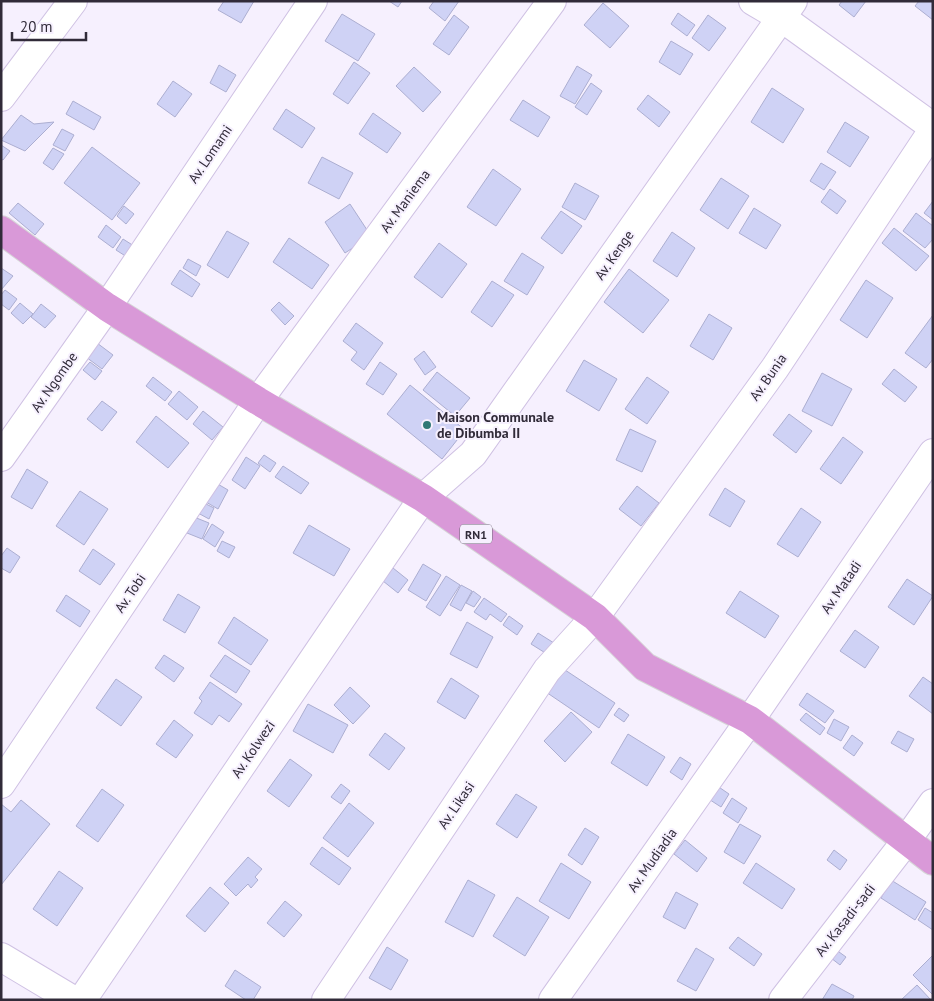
<svg xmlns="http://www.w3.org/2000/svg" width="934" height="1001" viewBox="0 0 934 1001" font-family="'PT Sans',sans-serif">
	<style>
		.building { fill: #cfd2f5; stroke: #acaed1 }
		.lines { fill: none; stroke-linecap: round; stroke-linejoin: round }
		.minor-casing { stroke: #cfc1e3; stroke-width: 30 }
		.highway-casing { stroke: #d6d5d7; stroke-width: 30 }
		.minor { stroke: #fff; stroke-width: 28 }
		.highway { stroke: #d999d8; stroke-width: 28 }
		.poi-dot { fill: #307976; stroke: #f6f0fe; stroke-width: 2 }
		.labels { text-anchor: middle; dominant-baseline: central; stroke-width: 4; stroke-linejoin: round; paint-order: stroke }
		.shield { fill: #f6f0fe; stroke: #6c6674; stroke-width: 1 }
		.shield-label { font-size: 12px; font-weight: bold; fill: #312b39 }
		.street-label { font-size: 14px; fill: #312b39; stroke: #f6f0fe }
		.poi-label { font-size: 14px; font-weight: bold; fill: #312b39; stroke: #f6f0fe; text-anchor: start }
	</style>
	<rect width="100%" height="100%" fill="#f6f0fe"/>
	<g class="building">
		<polygon points="224,1 254,1 241,23 218,10"/>
		<polygon points="389,1 402,1 398,7"/>
		<polygon points="434,1 459,1 445,21 429,8"/>
		<polygon points="842,1 866,1 854,17 839,5"/>
		<polygon points="919,1 933,1 933,20 915,6"/>
		<polygon points="603,3 629,26 610,48 584,25"/>
		<polygon points="678,13 695,25 687,36 671,24"/>
		<polygon points="342,14 375,34 358,61 325,41"/>
		<polygon points="454,15 469,27 449,55 433,44"/>
		<polygon points="708,15 726,28 709,51 692,38"/>
		<polygon points="671,41 693,54 680,75 659,62"/>
		<polygon points="354,62 370,73 348,104 333,94"/>
		<polygon points="219,65 236,75 226,92 210,83"/>
		<polygon points="577,66 592,75 575,104 560,96"/>
		<polygon points="414,67 441,92 423,112 396,86"/>
		<polygon points="173,81 192,94 175,117 157,104"/>
		<polygon points="591,83 602,91 587,115 575,107"/>
		<polygon points="772,88 804,109 783,143 751,122"/>
		<polygon points="648,95 670,112 659,127 637,109"/>
		<polygon points="523,100 550,117 538,137 510,120"/>
		<polygon points="73,101 101,117 94,130 66,114"/>
		<polygon points="286,109 315,128 302,148 273,129"/>
		<polygon points="373,113 401,133 387,153 359,134"/>
		<polygon points="21,115 34,124 54,122 25,151 1,140"/>
		<polygon points="845,122 869,137 850,167 827,152"/>
		<polygon points="62,129 74,135 65,151 53,145"/>
		<polygon points="1,145 10,151 3,160 1,159"/>
		<polygon points="92,147 140,183 112,220 64,183"/>
		<polygon points="53,148 64,154 53,170 43,163"/>
		<polygon points="322,157 353,173 339,199 308,183"/>
		<polygon points="821,163 836,172 824,190 810,181"/>
		<polygon points="493,169 521,189 496,226 467,207"/>
		<polygon points="721,178 749,196 728,229 700,210"/>
		<polygon points="575,183 599,196 585,220 562,207"/>
		<polygon points="830,189 846,201 837,214 821,202"/>
		<polygon points="933,201 933,220 924,213"/>
		<polygon points="18,203 44,224 35,235 9,213"/>
		<polygon points="350,204 371,236 345,253 325,222"/>
		<polygon points="124,206 134,214 126,224 117,216"/>
		<polygon points="754,208 781,225 766,249 739,233"/>
		<polygon points="561,211 582,226 562,254 541,238"/>
		<polygon points="916,213 933,226 933,239 925,248 903,231"/>
		<polygon points="106,225 121,237 113,248 98,237"/>
		<polygon points="894,228 929,256 916,271 882,243"/>
		<polygon points="227,231 249,243 228,278 207,265"/>
		<polygon points="672,232 695,248 677,277 653,261"/>
		<polygon points="289,238 329,265 312,289 273,262"/>
		<polygon points="123,239 134,246 127,257 116,250"/>
		<polygon points="439,243 467,264 442,298 414,277"/>
		<polygon points="522,253 544,267 527,295 504,281"/>
		<polygon points="188,259 201,266 196,276 183,268"/>
		<polygon points="1,268 13,276 1,290"/>
		<polygon points="629,269 669,300 643,333 604,302"/>
		<polygon points="180,270 200,284 192,297 171,284"/>
		<polygon points="866,280 893,298 867,338 840,320"/>
		<polygon points="492,281 514,295 492,327 471,312"/>
		<polygon points="5,290 17,299 9,310 1,304 1,295"/>
		<polygon points="279,302 294,316 285,325 271,310"/>
		<polygon points="20,303 33,314 23,324 11,313"/>
		<polygon points="41,304 56,316 45,328 31,317"/>
		<polygon points="709,314 732,328 713,360 690,346"/>
		<polygon points="933,315 933,359 926,368 905,353"/>
		<polygon points="356,323 383,343 364,370 351,360 357,352 343,341"/>
		<polygon points="89,337 113,355 102,369 78,351"/>
		<polygon points="424,351 436,367 425,375 414,359"/>
		<polygon points="584,360 617,379 599,411 566,391"/>
		<polygon points="90,362 102,371 95,380 83,370"/>
		<polygon points="380,362 397,374 383,395 366,384"/>
		<polygon points="894,369 917,387 905,402 882,384"/>
		<polygon points="437,372 470,398 455,416 423,390"/>
		<polygon points="822,373 852,389 832,426 802,411"/>
		<polygon points="153,377 172,392 165,401 146,386"/>
		<polygon points="647,377 669,392 647,424 625,409"/>
		<polygon points="410,385 465,430 442,459 387,414"/>
		<polygon points="179,391 198,407 187,420 168,404"/>
		<polygon points="102,401 117,412 102,431 87,419"/>
		<polygon points="203,411 223,427 212,440 193,424"/>
		<polygon points="789,414 812,431 796,453 773,435"/>
		<polygon points="156,416 189,443 168,468 136,442"/>
		<polygon points="630,429 656,441 642,472 616,460"/>
		<polygon points="843,437 863,452 841,484 820,469"/>
		<polygon points="264,455 276,463 270,472 258,463"/>
		<polygon points="246,457 260,466 245,489 232,480"/>
		<polygon points="283,466 309,483 301,494 275,477"/>
		<polygon points="27,469 48,482 32,509 11,497"/>
		<polygon points="216,483 228,490 218,509 206,502"/>
		<polygon points="637,486 659,503 641,526 619,509"/>
		<polygon points="725,488 745,501 730,527 709,515"/>
		<polygon points="80,491 108,509 84,545 56,526"/>
		<polygon points="204,503 214,508 209,519 198,513"/>
		<polygon points="801,508 821,522 798,557 777,544"/>
		<polygon points="194,517 209,523 202,539 187,533"/>
		<polygon points="212,524 224,532 215,547 203,539"/>
		<polygon points="309,525 350,549 334,576 293,553"/>
		<polygon points="222,541 235,547 229,558 217,551"/>
		<polygon points="7,548 20,557 10,573 1,568 1,556"/>
		<polygon points="93,549 115,564 100,585 79,571"/>
		<polygon points="423,564 441,575 426,601 408,590"/>
		<polygon points="393,568 408,580 398,593 383,581"/>
		<polygon points="446,576 460,585 440,616 426,607"/>
		<polygon points="907,579 933,596 914,625 888,607"/>
		<polygon points="461,585 472,591 461,611 450,605"/>
		<polygon points="473,591 481,597 474,607 466,603"/>
		<polygon points="740,591 779,616 765,638 726,613"/>
		<polygon points="178,594 200,607 185,633 163,620"/>
		<polygon points="66,595 90,611 80,627 56,611"/>
		<polygon points="484,598 507,614 501,622 490,614 486,620 474,612"/>
		<polygon points="509,616 523,626 517,635 503,625"/>
		<polygon points="234,617 268,640 251,665 218,643"/>
		<polygon points="467,622 493,637 477,668 450,654"/>
		<polygon points="855,630 879,647 865,668 840,651"/>
		<polygon points="538,633 554,643 547,654 531,644"/>
		<polygon points="164,655 184,668 174,682 155,668"/>
		<polygon points="225,655 250,671 236,693 210,676"/>
		<polygon points="559,666 615,703 599,728 543,690"/>
		<polygon points="923,677 933,684 933,714 909,696"/>
		<polygon points="451,678 479,696 465,719 437,702"/>
		<polygon points="116,679 142,697 121,726 96,708"/>
		<polygon points="210,682 242,704 229,722 219,715 212,725 194,713 202,701 199,698"/>
		<polygon points="350,687 370,706 353,724 334,705"/>
		<polygon points="807,693 834,711 825,723 799,705"/>
		<polygon points="308,704 348,725 333,753 293,731"/>
		<polygon points="619,708 629,715 624,722 614,715"/>
		<polygon points="571,712 592,732 565,762 544,741"/>
		<polygon points="806,713 825,728 820,735 800,720"/>
		<polygon points="834,719 849,727 841,741 827,733"/>
		<polygon points="174,720 193,735 176,758 156,744"/>
		<polygon points="898,731 914,739 907,752 891,743"/>
		<polygon points="385,733 405,748 389,770 369,755"/>
		<polygon points="628,734 665,757 647,786 611,763"/>
		<polygon points="852,735 863,743 854,756 843,748"/>
		<polygon points="680,757 691,764 682,780 670,772"/>
		<polygon points="290,759 312,775 289,807 267,791"/>
		<polygon points="710,781 729,794 721,807 701,794"/>
		<polygon points="341,784 350,791 341,804 331,797"/>
		<polygon points="102,789 124,805 98,842 76,826"/>
		<polygon points="516,794 537,807 517,838 496,824"/>
		<polygon points="732,798 747,808 738,823 723,813"/>
		<polygon points="21,800 50,824 1,885 1,804 11,812"/>
		<polygon points="349,803 374,823 348,857 323,838"/>
		<polygon points="740,824 761,836 744,864 724,852"/>
		<polygon points="585,828 599,837 582,865 568,855"/>
		<polygon points="685,840 707,858 697,872 674,854"/>
		<polygon points="322,847 351,868 339,885 310,864"/>
		<polygon points="834,850 847,860 840,870 827,860"/>
		<polygon points="248,857 262,869 255,877 258,880 251,888 248,884 236,896 224,884"/>
		<polygon points="561,863 591,882 569,919 539,901"/>
		<polygon points="756,863 795,889 782,909 743,883"/>
		<polygon points="59,871 83,888 57,926 33,909"/>
		<polygon points="468,880 495,895 473,937 445,922"/>
		<polygon points="891,880 926,902 915,920 881,898"/>
		<polygon points="210,887 229,903 205,932 186,916"/>
		<polygon points="676,892 698,904 685,929 663,917"/>
		<polygon points="517,897 549,917 525,956 493,936"/>
		<polygon points="285,901 302,915 284,937 267,923"/>
		<polygon points="925,908 933,913 933,930 918,920"/>
		<polygon points="738,937 762,954 754,966 729,948"/>
		<polygon points="828,944 846,957 840,965 822,951"/>
		<polygon points="387,947 408,960 391,990 369,978"/>
		<polygon points="696,948 714,959 696,991 677,981"/>
		<polygon points="933,955 933,995 913,975"/>
		<polygon points="235,970 261,987 253,1000 246,1000 225,986"/>
		<polygon points="832,984 854,996 852,1000 822,1000"/>
		<polygon points="917,985 931,1000 901,1000"/>
	</g>
	<g class="lines">
		<g class="minor-casing">
			<g id="minor">
				<polyline points="753,1 782,18 933,127"/>
				<polyline points="1,97 73,1"/>
				<polyline points="1,457 107,307 313,1"/>
				<polyline points="1,784 258,401 552,1"/>
				<polyline points="1,957 73,1000"/>
				<polyline points="82,1000 423,498 473,454 793,1"/>
				<polyline points="326,1000 547,670 595,617 775,368 933,130"/>
				<polyline points="553,1000 750,720 933,453"/>
				<polyline points="783,1000 906,841 933,803"/>
			</g>
		</g>
		<g class="highway-casing">
			<polyline id="highway" points="1,230 107,307 258,401 423,498 595,617 645,667 750,720 933,861"/>
		</g>
		<use href="#minor" class="minor"/>
		<use href="#highway" class="highway"/>
	</g>
	<circle class="poi-dot" cx="427" cy="425" r="5"/>
	<g class="labels">
		<rect class="shield" x="460" y="524.5" width="32" height="19" rx="4"/>
		<g class="shield-label">
			<text x="476" y="534">RN1</text>
		</g>
		<g class="street-label">
			<text transform="translate(210 154) rotate(-56)">Av. Lomami</text>
			<text transform="translate(405 201) rotate(-54)">Av. Maniema</text>
			<text transform="translate(614 255) rotate(-55)">Av. Kenge</text>
			<text transform="translate(768 377) rotate(-55)">Av. Bunia</text>
			<text transform="translate(54 382) rotate(-55)">Av. Ngombe</text>
			<text transform="translate(841 587) rotate(-56)">Av. Matadi</text>
			<text transform="translate(130 593) rotate(-56)">Av. Tobi</text>
			<text transform="translate(253 749) rotate(-56)">Av. Kolwezi</text>
			<text transform="translate(456 805) rotate(-56)">Av. Likasi</text>
			<text transform="translate(652 860) rotate(-55)">Av. Mudiadia</text>
			<text transform="translate(845 920) rotate(-52)">Av. Kasadi-sadi</text>
		</g>
		<g class="poi-label">
			<text x="437" y="417">Maison Communale<tspan x="437" dy="16">de Dibumba II</tspan></text>
		</g>
	</g>
	<rect width="934" height="1001" fill="none" stroke="#312b39" stroke-width="5"/>
	<path d="M12 32v8h74v-8" fill="none" stroke="#312b39" stroke-width="2.5"/>
	<text x="20" y="32" font-size="15" fill="#312b39" stroke="#f6f0fe" stroke-width="4" paint-order="stroke">20 m</text>
</svg>
